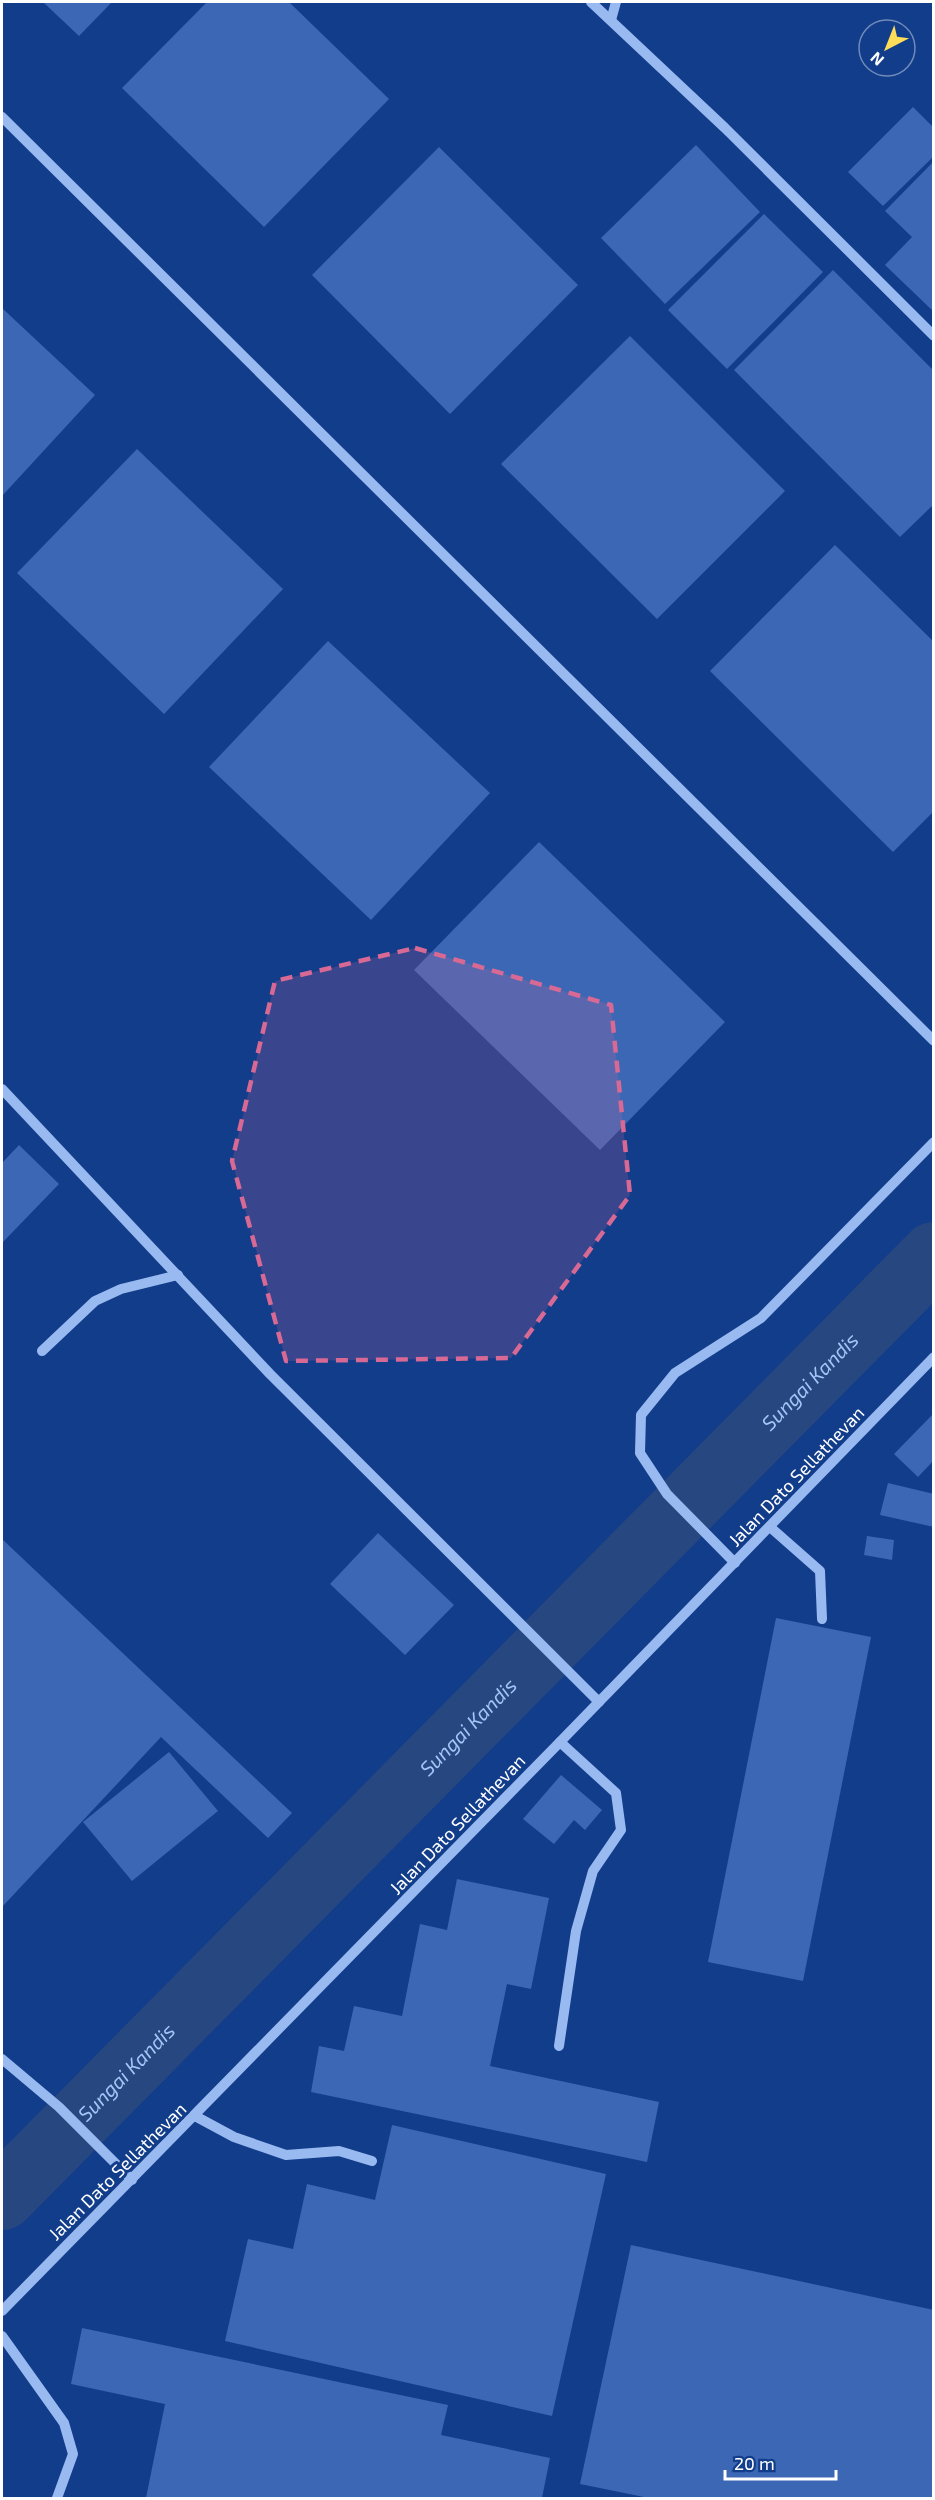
<svg xmlns="http://www.w3.org/2000/svg" width="935" height="2500" viewBox="0 0 935 2500" font-family="'Exo 2',sans-serif">
	<style>
		.lines { fill: none; stroke-linecap: round; stroke-linejoin: round }
		.river { stroke: #274780; stroke-width: 66 }
		.building { fill: #3b67b4 }
		.minor { stroke: #99b9f1; stroke-width: 10 }
		.marked { fill: #d76994; fill-opacity: 0.2; stroke: #d76994; stroke-width: 4.5; stroke-dasharray: 12 8; stroke-linejoin: round }
		.labels { text-anchor: middle; dominant-baseline: central; stroke-width: 6; stroke-linejoin: round; paint-order: stroke }
		.street-label { font-size: 18px; fill: #fff; stroke: #123d8a }
		.water-label { font-size: 20px; font-style: italic; fill: #a5c4f8; stroke: #123d8a }
	</style>
	<rect width="100%" height="100%" fill="#123d8a"/>
	<g class="lines">
		<path class="river" id="s1" d="M2 2197 934 1255"/>
	</g>
	<g class="building">
		<polygon points="43,2 112,2 79,36"/>
		<polygon points="207,2 289,2 389,99 264,227 122,88"/>
		<polygon points="913,107 934,128 934,156 883,206 848,172"/>
		<polygon points="696,145 760,212 665,304 601,238"/>
		<polygon points="439,147 578,285 450,414 312,275"/>
		<polygon points="934,161 934,312 885,265 912,237 885,211"/>
		<polygon points="764,214 823,272 727,369 668,310"/>
		<polygon points="833,270 934,371 934,504 900,537 734,370"/>
		<polygon points="2,308 95,395 2,496"/>
		<polygon points="630,336 785,491 657,619 501,464"/>
		<polygon points="137,449 283,589 164,714 17,573"/>
		<polygon points="835,545 934,642 934,811 893,852 710,671"/>
		<polygon points="328,641 490,793 371,920 209,767"/>
		<polygon points="539,842 725,1022 600,1150 414,970"/>
		<polygon points="19,1145 59,1184 2,1243 2,1163"/>
		<polygon points="934,1413 934,1460 918,1477 894,1454"/>
		<polygon points="888,1483 934,1494 934,1527 880,1515"/>
		<polygon points="378,1533 454,1605 405,1655 330,1584"/>
		<polygon points="867,1536 894,1540 892,1560 864,1555"/>
		<polygon points="2,1539 292,1813 268,1838 161,1737 2,1907"/>
		<polygon points="776,1618 871,1637 803,1981 708,1962"/>
		<polygon points="169,1752 218,1811 132,1881 83,1822"/>
		<polygon points="561,1775 602,1810 585,1830 574,1820 554,1844 523,1819"/>
		<polygon points="457,1879 549,1898 531,1989 507,1984 490,2066 659,2102 647,2162 311,2092 319,2046 344,2051 354,2006 402,2016 420,1924 447,1930"/>
		<polygon points="392,2125 606,2174 552,2416 225,2341 248,2239 293,2249 307,2184 375,2200"/>
		<polygon points="631,2245 934,2310 934,2498 649,2498 580,2484"/>
		<polygon points="82,2328 448,2405 441,2435 550,2458 542,2498 146,2498 165,2404 71,2384"/>
	</g>
	<g class="lines">
		<g class="minor">
			<polyline points="591,2 725,128 934,336"/>
			<polyline points="611,20 616,2"/>
			<polyline points="2,117 934,1041"/>
			<polyline points="2,1089 270,1374 599,1702"/>
			<polyline points="42,1351 95,1301 121,1289 178,1275"/>
			<polyline points="770,1527 820,1571 822,1619"/>
			<polyline points="735,1563 667,1494 640,1453 641,1415 675,1373 761,1318 934,1142"/>
			<polyline points="559,2046 576,1931 593,1871 621,1830 616,1793 560,1742"/>
			<polyline points="2,2059 59,2107 132,2180"/>
			<polyline points="195,2116 234,2137 286,2155 339,2151 372,2161"/>
			<polyline points="2,2311 560,1742 934,1357"/>
			<polyline points="2,2336 64,2423 73,2454 57,2498"/>
		</g>
	</g>
	<path class="marked" d="M415 948 611 1005 630 1195 511 1358 286 1361 232 1161 275 981Z"/>
	<g class="labels">
		<g class="street-label">
			<text transform="translate(796 1476) rotate(-46)">Jalan Dato Sellathevan</text>
			<text transform="translate(457 1824) rotate(-46)">Jalan Dato Sellathevan</text>
			<text transform="translate(117 2171) rotate(-45)">Jalan Dato Sellathevan</text>
		</g>
		<g class="water-label">
			<text stroke="none"><textPath href="#s1" startOffset="1148">Sungai Kandis</textPath></text>
			<text stroke="none"><textPath href="#s1" startOffset="662">Sungai Kandis</textPath></text>
			<text stroke="none"><textPath href="#s1" startOffset="176">Sungai Kandis</textPath></text>
		</g>
	</g>
	<rect width="935" height="2500" fill="none" stroke="#ffffff" stroke-width="6"/>
	<g transform="translate(887 48) rotate(222)"><circle r="28" fill="#123d8a" stroke="#718bb9" stroke-width="1.5"/>
	<path d="M0-4.5L10 22L0 15L-10 22Z" fill="#ffdd59"/>
	<text y="-9" font-size="16" font-weight="bold" text-anchor="middle" fill="#ffffff">N</text>
	</g>
	<path d="M725 2470v9h111v-9" fill="none" stroke="#ffffff" stroke-width="3"/>
	<text x="734" y="2470" font-size="18" fill="#ffffff" stroke="#123d8a" stroke-width="4.5" paint-order="stroke">20 m</text>
</svg>
